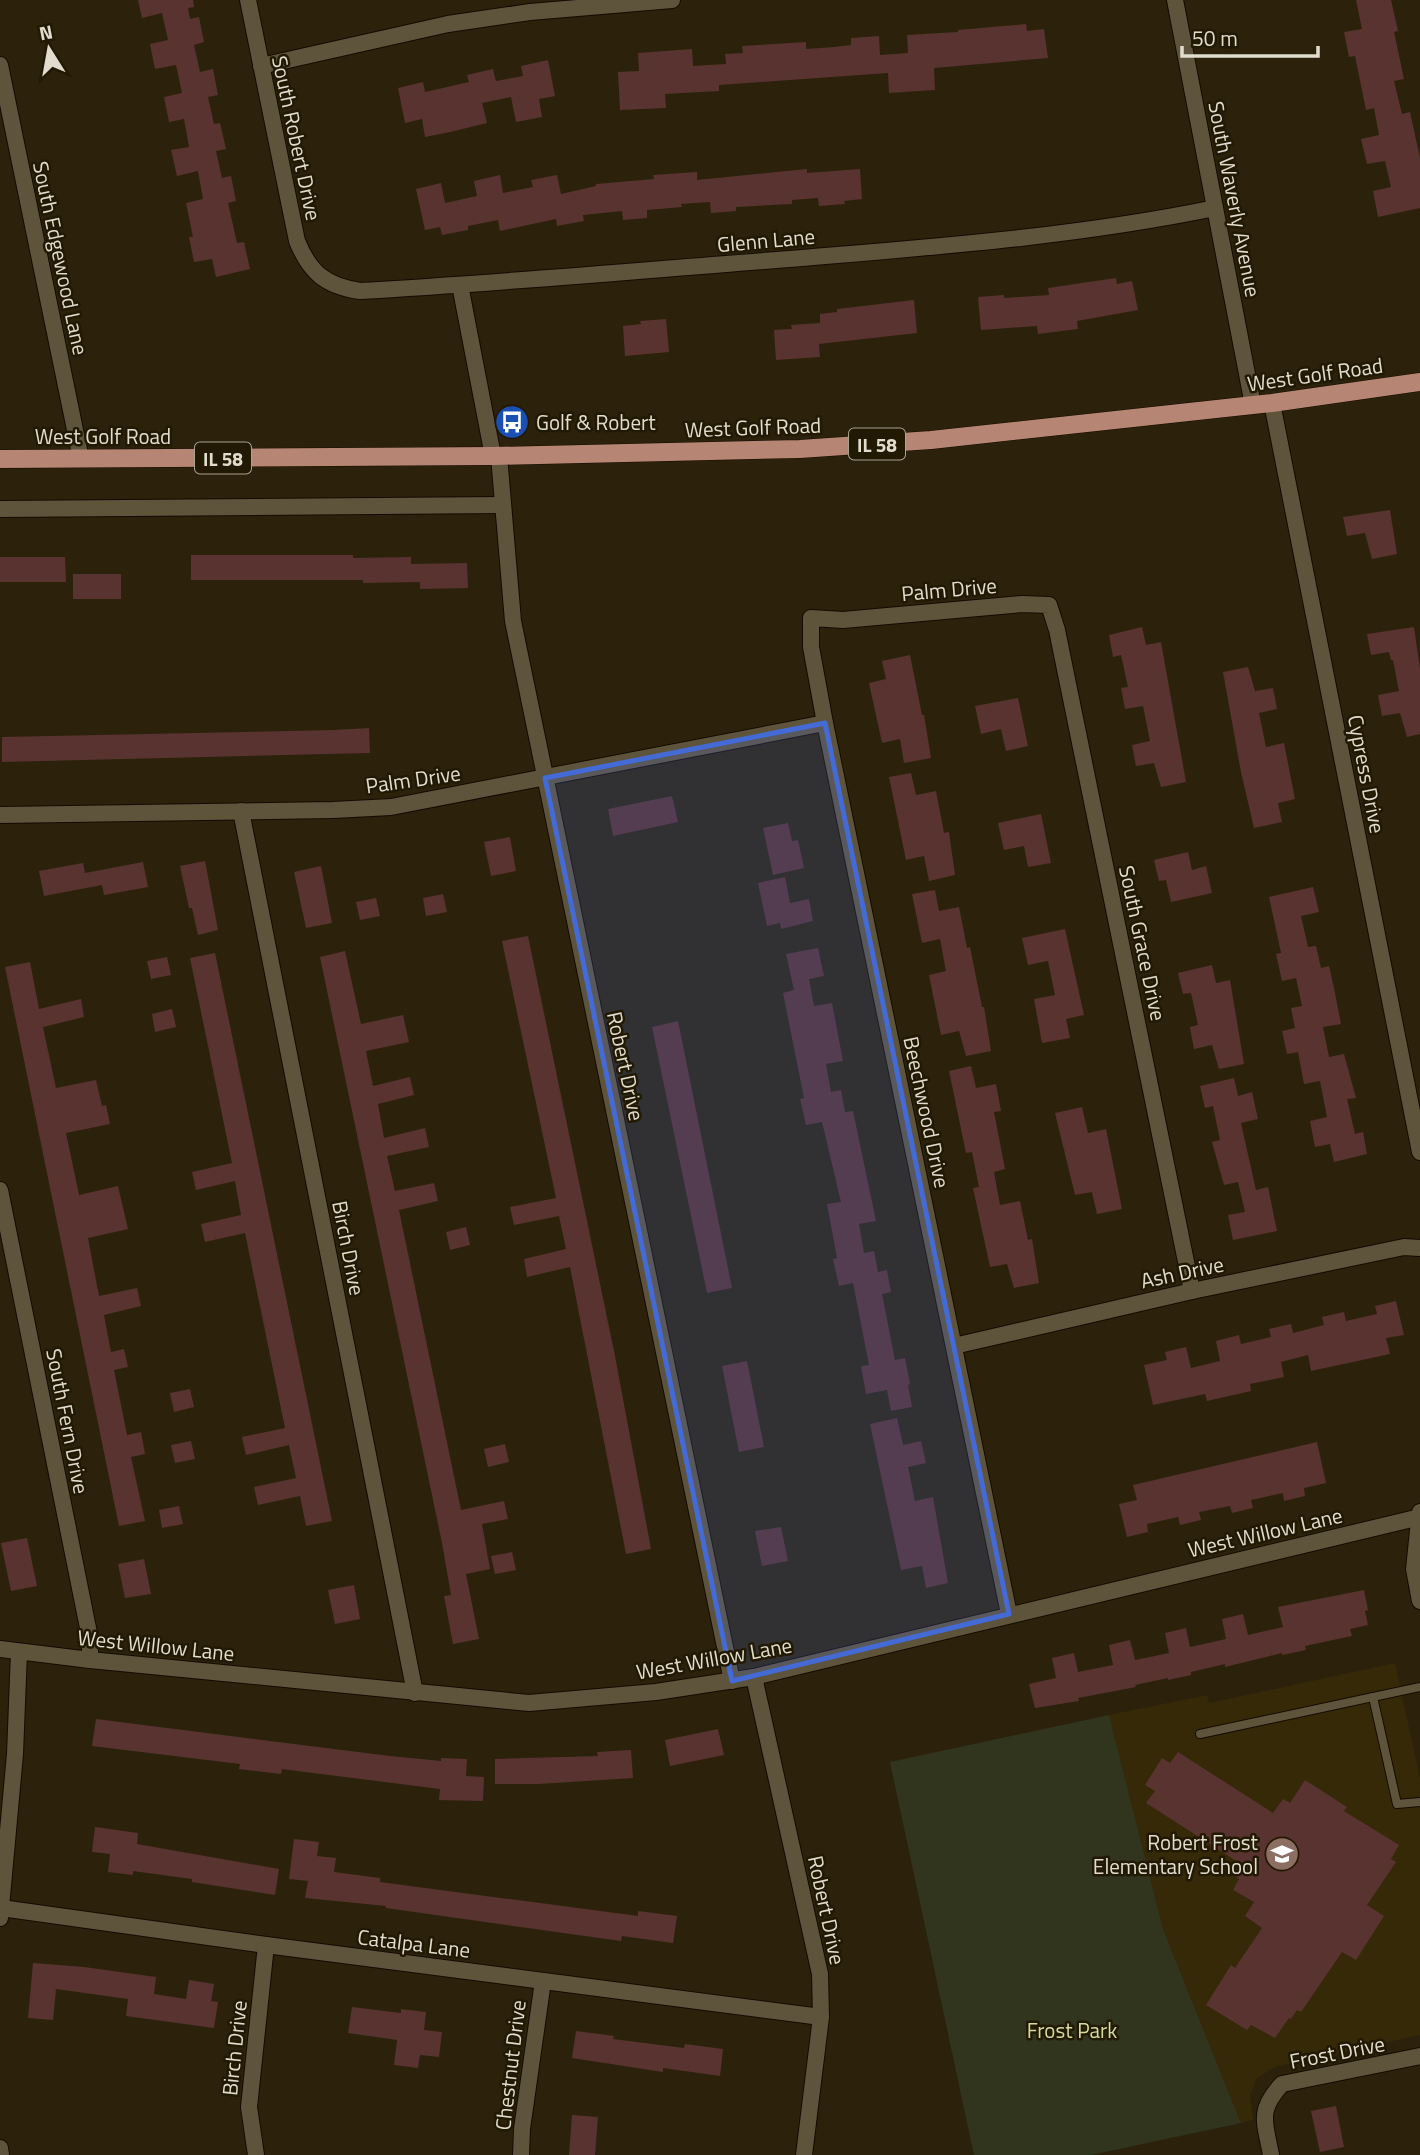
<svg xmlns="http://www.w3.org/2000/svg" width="1420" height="2155" viewBox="0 0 1420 2155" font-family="'Titillium Web',sans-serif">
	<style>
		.built { fill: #352908 }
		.green { fill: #31351e }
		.building { fill: #583330 }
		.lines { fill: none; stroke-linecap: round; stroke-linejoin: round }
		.service-casing { stroke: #140b00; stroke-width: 10 }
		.minor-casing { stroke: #140b00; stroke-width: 18 }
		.primary-casing { stroke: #140b00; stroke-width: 19 }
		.service { stroke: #5e543b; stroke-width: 8 }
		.minor { stroke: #5e543b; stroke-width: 16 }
		.primary { stroke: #b68573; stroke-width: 18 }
		.marked { fill: #446ad6; fill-opacity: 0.2; stroke: #446ad6; stroke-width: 5; stroke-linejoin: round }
		.labels { text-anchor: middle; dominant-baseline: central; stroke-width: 5; stroke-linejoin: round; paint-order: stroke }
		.shield { fill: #221903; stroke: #a8a291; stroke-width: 2 }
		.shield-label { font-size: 19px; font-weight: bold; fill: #e2dcce }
		.street-label { font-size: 21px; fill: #e2dcce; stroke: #221903 }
		.poi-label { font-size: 21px; fill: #e2dcce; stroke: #221903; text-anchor: start }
		.park-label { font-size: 21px; fill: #d1dd9d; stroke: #221903 }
	</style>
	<rect width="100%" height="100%" fill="#2c220b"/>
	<polygon class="built" points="1395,1663 1420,1778 1420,2035 1275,2067 1257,2078 1250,2095 1253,2120 1241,2123 1163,1929 1109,1715 1207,1695 1209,1703"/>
	<polygon class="green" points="1109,1715 1163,1929 1241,2123 1091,2155 974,2155 890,1762"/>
	<g class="building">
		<polygon points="138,0 193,0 194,7 188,8 190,19 199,17 204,42 194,45 200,72 213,69 218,95 208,97 214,124 220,123 226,149 216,151 222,178 231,176 236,201 228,203 237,243 244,242 250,269 216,277 212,259 194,262 189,237 193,237 186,203 203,199 198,171 177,176 171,150 189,147 184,119 169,122 164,97 182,93 176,65 155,69 150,44 168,40 162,13 142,18"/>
		<polygon points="1356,0 1391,0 1398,31 1394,32 1404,79 1394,81 1402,114 1410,112 1420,158 1420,208 1378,217 1373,191 1391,187 1385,161 1367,164 1361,139 1379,135 1374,108 1366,110 1355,56 1349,57 1344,32 1362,29"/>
		<polygon points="1026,24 1027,31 1044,29 1048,58 934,68 935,90 889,93 888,73 719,85 719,91 665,94 666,108 620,110 618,72 639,71 638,53 692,49 693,66 726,64 725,54 743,53 742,46 806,42 806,49 834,47 851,45 851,38 879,36 880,55 908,53 907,35 958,32 958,30"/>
		<polygon points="548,60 555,96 539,99 542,117 516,122 511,97 482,103 487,123 450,132 425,137 422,119 405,123 398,88 423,82 425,92 469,82 467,75 493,69 496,81 523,76 521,66"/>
		<polygon points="807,169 807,173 860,169 862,199 844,201 845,204 819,206 818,198 792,200 792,204 736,207 736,211 711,213 710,202 681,204 682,207 647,210 647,218 623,220 622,211 583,215 584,221 557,226 556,219 500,231 498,220 468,226 468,230 442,235 440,227 425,230 416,189 441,183 445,203 477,196 474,181 500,175 503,193 533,187 531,180 557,175 561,194 596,186 596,184 654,179 653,175 697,172 697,180"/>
		<polygon points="1116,278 1117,284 1132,281 1138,310 1077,321 1078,329 1038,334 1037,326 981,330 978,297 1004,295 1004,298 1049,295 1048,288"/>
		<polygon points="914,300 917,333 819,344 820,357 776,360 774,330 792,329 791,325 820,323 820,314 837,312 837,309"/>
		<polygon points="666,319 669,352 625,356 623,326 641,324 640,321"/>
		<polygon points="1390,510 1397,554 1372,559 1365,533 1347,536 1343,517"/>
		<polygon points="191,555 353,555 353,558 411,557 411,564 467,563 468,588 420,589 420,582 363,583 363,580 191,580"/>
		<polygon points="0,557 65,557 66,582 0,582"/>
		<rect x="73" y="574" width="48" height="25"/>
		<polygon points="1142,627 1146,645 1161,642 1186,782 1161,787 1154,763 1136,766 1132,745 1150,741 1143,706 1125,709 1121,688 1128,687 1121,655 1113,657 1109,635"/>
		<polygon points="1414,627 1420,669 1420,734 1407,737 1400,713 1382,716 1378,695 1399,691 1393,660 1391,660 1389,652 1371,655 1367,634"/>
		<polygon points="910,655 922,715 924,715 931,758 904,763 900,739 882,743 869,683 886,679 882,661"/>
		<polygon points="1248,667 1255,691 1273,688 1277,709 1259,713 1266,747 1284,743 1295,799 1278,803 1282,822 1254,828 1241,772 1223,672"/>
		<polygon points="1018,698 1028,746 1006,751 1001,729 981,734 975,706"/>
		<polygon points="369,728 370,753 2,762 2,737 334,730"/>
		<polygon points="911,773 916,795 936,791 944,833 949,832 955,875 929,881 924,856 906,860 889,777"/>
		<polygon points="672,796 678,822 613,836 608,809"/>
		<polygon points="1041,814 1051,863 1028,867 1024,846 1004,850 998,823"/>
		<polygon points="788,823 792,841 798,840 804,868 773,875 763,828"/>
		<polygon points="510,837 516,871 491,876 484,842"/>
		<polygon points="1188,852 1192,870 1206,866 1212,893 1171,902 1166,880 1159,881 1154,860"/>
		<polygon points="205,861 218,930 198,935 192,908 189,908 180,866"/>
		<polygon points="143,862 148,887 104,895 102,885 44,896 39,871 83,863 85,873"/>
		<polygon points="321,866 332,923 306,928 294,872"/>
		<polygon points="785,877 790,903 809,899 813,921 781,929 780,923 767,926 758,883"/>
		<polygon points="1313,887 1319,912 1301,916 1308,947 1316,946 1321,968 1329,966 1334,988 1341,1024 1323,1027 1329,1057 1344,1054 1356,1098 1347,1099 1355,1134 1363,1132 1367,1154 1334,1162 1330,1144 1315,1147 1310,1121 1327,1117 1320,1081 1304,1084 1298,1052 1287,1054 1282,1031 1295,1028 1291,1008 1302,1006 1296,978 1282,981 1276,954 1281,953 1269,897"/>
		<polygon points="935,890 939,911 959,907 967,948 970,947 982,1007 984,1007 991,1051 966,1056 959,1031 941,1035 929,975 946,971 940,939 922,943 912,894"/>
		<polygon points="443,894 447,912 426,916 423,898"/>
		<polygon points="376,898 380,916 360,920 356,902"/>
		<polygon points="1065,929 1084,1015 1066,1019 1070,1038 1042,1043 1034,999 1055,995 1048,961 1028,965 1022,938"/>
		<polygon points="528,936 615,1356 651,1549 626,1554 570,1267 527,1277 524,1259 566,1249 559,1216 514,1225 510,1207 556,1198 502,941"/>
		<polygon points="818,948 824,976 809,979 814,1006 832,1003 843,1061 826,1064 831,1092 841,1090 845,1112 853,1111 876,1221 859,1224 864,1253 874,1251 878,1272 887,1270 891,1292 882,1294 895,1360 905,1358 910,1384 908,1385 912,1407 891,1411 887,1390 866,1394 861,1366 869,1365 853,1283 839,1286 833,1259 837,1258 827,1204 841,1202 822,1122 806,1125 800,1099 804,1098 783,993 794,990 786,954"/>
		<polygon points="345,951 361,1024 403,1015 409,1042 366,1051 373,1086 410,1077 414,1095 378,1104 384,1138 425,1128 429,1147 387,1156 395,1191 434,1183 438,1201 399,1210 461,1510 504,1501 508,1519 482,1524 490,1569 466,1574 479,1639 453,1644 444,1596 451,1595 442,1543 320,957"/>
		<polygon points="215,953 332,1521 306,1526 300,1496 258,1505 254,1487 296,1478 289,1445 246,1455 242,1437 285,1428 245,1233 205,1242 201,1224 241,1215 235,1181 196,1190 192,1172 232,1163 190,958"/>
		<polygon points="167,957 171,975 151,979 147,961"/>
		<polygon points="30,962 39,1009 81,999 84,1017 43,1027 56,1088 96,1080 102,1106 106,1105 110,1124 66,1133 79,1195 118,1186 128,1229 88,1238 99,1296 137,1288 141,1306 104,1315 111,1352 124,1349 128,1367 114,1370 127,1435 141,1432 145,1454 131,1457 145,1521 119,1526 5,967"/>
		<polygon points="1212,965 1216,983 1230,980 1244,1064 1219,1069 1212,1045 1194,1049 1190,1027 1198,1025 1191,993 1183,994 1178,973"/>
		<polygon points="172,1009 176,1027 155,1032 152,1014"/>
		<polygon points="678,1021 732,1288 707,1293 652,1027"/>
		<polygon points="971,1066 976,1088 996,1084 1001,1111 994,1112 1005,1169 994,1172 1000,1205 1020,1201 1028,1240 1032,1239 1039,1283 1014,1288 1007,1264 990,1267 973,1188 979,1187 972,1152 966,1153 949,1071"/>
		<polygon points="1234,1078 1238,1096 1252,1092 1258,1119 1241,1123 1256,1190 1268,1187 1277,1231 1233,1240 1228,1215 1245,1212 1238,1182 1224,1185 1212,1142 1220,1140 1213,1106 1205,1108 1200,1086"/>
		<polygon points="1082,1107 1088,1133 1106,1129 1122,1209 1097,1214 1092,1192 1075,1195 1055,1113"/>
		<polygon points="466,1227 470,1245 450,1250 446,1232"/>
		<polygon points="1396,1301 1404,1335 1386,1338 1390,1354 1311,1371 1308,1355 1281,1362 1284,1377 1250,1384 1251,1391 1207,1401 1205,1394 1153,1405 1144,1365 1167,1360 1165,1352 1186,1347 1191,1368 1220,1361 1216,1341 1239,1335 1241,1344 1271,1337 1269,1329 1291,1324 1293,1333 1324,1325 1322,1317 1344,1312 1346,1321 1377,1314 1375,1306"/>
		<polygon points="747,1361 764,1447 739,1452 722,1366"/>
		<polygon points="190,1389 194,1407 174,1412 170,1393"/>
		<polygon points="897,1418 903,1445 921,1441 926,1463 908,1467 915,1501 933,1497 948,1583 926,1588 922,1566 901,1570 870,1424"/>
		<polygon points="191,1441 195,1459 175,1463 171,1445"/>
		<polygon points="1317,1442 1326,1483 1304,1488 1305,1496 1284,1501 1283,1493 1251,1500 1253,1508 1232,1513 1230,1506 1199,1512 1201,1520 1180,1525 1178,1517 1147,1524 1148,1532 1127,1537 1119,1504 1137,1500 1133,1485"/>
		<polygon points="505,1444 509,1462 488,1467 484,1449"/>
		<polygon points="179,1506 183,1524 162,1528 159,1510"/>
		<polygon points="781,1527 788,1561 762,1566 755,1531"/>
		<polygon points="27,1538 37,1586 11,1591 1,1543"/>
		<polygon points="512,1552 516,1570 495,1574 491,1556"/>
		<polygon points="144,1559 151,1594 125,1598 118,1564"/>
		<polygon points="354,1585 360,1619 335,1624 328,1590"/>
		<polygon points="1364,1590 1368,1610 1365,1611 1368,1625 1350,1629 1352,1636 1305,1646 1306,1650 1282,1655 1282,1653 1225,1667 1225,1664 1191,1672 1191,1675 1168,1680 1168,1678 1135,1685 1136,1687 1078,1698 1079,1701 1035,1708 1029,1684 1056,1678 1052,1658 1074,1653 1078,1672 1113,1665 1109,1645 1130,1640 1135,1660 1169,1653 1165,1633 1186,1628 1190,1647 1226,1639 1222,1619 1243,1614 1248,1635 1283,1627 1278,1607"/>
		<polygon points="96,1719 390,1756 441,1761 441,1758 467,1759 466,1776 484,1777 483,1801 439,1800 440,1789 282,1769 281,1774 239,1769 240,1764 92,1746"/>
		<polygon points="718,1729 724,1755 670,1766 665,1740"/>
		<polygon points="631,1750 633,1778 538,1784 495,1784 495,1759 598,1756 597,1752"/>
		<polygon points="1178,1752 1273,1813 1283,1799 1290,1803 1305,1780 1347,1807 1344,1811 1399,1845 1391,1859 1396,1862 1367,1905 1384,1916 1356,1960 1342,1952 1301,2012 1297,2010 1291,2019 1289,2018 1275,2038 1251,2025 1247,2030 1206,2005 1231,1965 1235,1968 1262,1928 1245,1916 1254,1902 1233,1890 1239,1879 1233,1875 1241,1864 1146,1803 1155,1791 1145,1785 1162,1758 1170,1763"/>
		<polygon points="95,1827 138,1833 137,1844 279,1869 275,1895 192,1882 192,1879 133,1871 133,1875 108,1872 110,1854 92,1852"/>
		<polygon points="294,1839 319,1842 317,1856 336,1858 334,1872 380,1878 380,1882 638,1916 638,1911 677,1916 673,1943 622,1936 621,1941 386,1908 386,1906 305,1898 308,1881 289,1879"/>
		<polygon points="33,1963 84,1967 156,1977 154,1994 186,1999 189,1980 214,1984 211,2001 218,2002 214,2028 126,2016 128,1999 56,1989 53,2020 28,2018"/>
		<polygon points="352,2007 401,2013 401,2009 426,2012 424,2030 442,2032 439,2057 420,2055 418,2068 394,2065 397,2040 348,2033"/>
		<polygon points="576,2031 614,2036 613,2039 684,2048 685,2044 723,2049 720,2076 663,2068 663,2072 572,2058"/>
		<polygon points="1336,2106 1344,2147 1320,2152 1311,2111"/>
		<polygon points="572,2115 598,2117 595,2155 569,2155"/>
	</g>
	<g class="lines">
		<g class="service-casing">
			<g id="service">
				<polyline points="1373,1697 1397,1804 1420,1802"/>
				<polyline points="1200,1734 1420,1687"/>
			</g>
		</g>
		<g class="minor-casing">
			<g id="minor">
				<path d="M248 0 297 241C310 273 326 286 360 291 503 283 646 270 789 259 932 247 1074 237 1215 208"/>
				<polyline points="1175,0 1253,405"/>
				<polyline points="0,65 81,459"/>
				<polyline points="261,66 448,24 530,12 672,0"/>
				<polyline points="460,285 493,456"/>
				<polyline points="1272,403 1420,1152"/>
				<polyline points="499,456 513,621 732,1681"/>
				<polyline points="0,509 502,505"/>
				<polyline points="241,811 415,1693"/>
				<polyline points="0,815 333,810 391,807 825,723"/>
				<polyline points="0,1190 90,1638 90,1660"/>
				<polyline points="954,1346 1192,1291 1404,1247 1420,1248"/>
				<polyline points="1420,1512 1414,1569 1420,1601"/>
				<polyline points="1009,1614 825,723 811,647 811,618 843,620 1022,604 1049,605 1057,630 1192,1291"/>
				<polyline points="0,1649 90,1660 529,1703 656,1692 754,1677 1420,1517"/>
				<polyline points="754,1677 820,1974 821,2017 804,2155"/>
				<polyline points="1,1908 266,1945 821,2017"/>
				<polyline points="0,1918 15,1754 19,1652"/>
				<polyline points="0,2148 1,2155"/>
				<polyline points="256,2155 249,2107 266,1945"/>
				<polyline points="521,2155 522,2129 543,1981"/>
				<path d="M1271 2155C1265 2122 1257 2111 1282 2084L1420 2056"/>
			</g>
		</g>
		<g class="primary-casing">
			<polyline id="primary" points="0,459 493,456 800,449 931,440 1272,403 1420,382"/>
		</g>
		<use href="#service" class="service"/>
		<use href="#minor" class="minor"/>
		<use href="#primary" class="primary"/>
	</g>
	<path class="marked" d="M825 723 1009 1614 732 1681 545 778Z"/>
	<defs>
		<g id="bus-disc" transform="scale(1.75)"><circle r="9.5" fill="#1a4fb4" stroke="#221903"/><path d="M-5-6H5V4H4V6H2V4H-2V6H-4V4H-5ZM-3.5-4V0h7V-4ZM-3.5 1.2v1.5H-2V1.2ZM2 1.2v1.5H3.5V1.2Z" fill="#fff"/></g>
		<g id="school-disc" transform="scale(1.75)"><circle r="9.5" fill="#8d6e63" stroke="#221903"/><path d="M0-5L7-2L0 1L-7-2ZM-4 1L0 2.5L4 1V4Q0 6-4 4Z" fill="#fff"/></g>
	</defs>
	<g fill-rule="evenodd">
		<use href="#bus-disc" x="512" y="422"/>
		<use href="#school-disc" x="1282" y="1854"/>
	</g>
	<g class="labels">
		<g class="shield">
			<rect x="849" y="428.5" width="56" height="31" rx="5"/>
			<rect x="195" y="442.5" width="56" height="31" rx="5"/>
		</g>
		<g class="shield-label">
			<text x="877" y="444">IL 58</text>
			<text x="223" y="458">IL 58</text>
		</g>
		<g class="street-label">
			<text transform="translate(297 138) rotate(78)">South Robert Drive</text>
			<text transform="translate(1235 199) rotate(79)">South Waverly Avenue</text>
			<text transform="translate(766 240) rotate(-5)">Glenn Lane</text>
			<text transform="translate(61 258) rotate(78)">South Edgewood Lane</text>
			<text transform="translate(1315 374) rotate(-8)">West Golf Road</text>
			<text transform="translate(753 427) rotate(-2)">West Golf Road</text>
			<text x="103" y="436">West Golf Road</text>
			<text transform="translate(949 589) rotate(-5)">Palm Drive</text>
			<text transform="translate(1367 774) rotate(79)">Cypress Drive</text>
			<text transform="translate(413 779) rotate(-8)">Palm Drive</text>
			<text transform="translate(1143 943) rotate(78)">South Grace Drive</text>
			<text transform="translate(626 1066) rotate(78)">Robert Drive</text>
			<text transform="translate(927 1112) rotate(78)">Beechwood Drive</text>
			<text transform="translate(349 1248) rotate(79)">Birch Drive</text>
			<text transform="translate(1182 1272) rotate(-12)">Ash Drive</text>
			<text transform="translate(68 1421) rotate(79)">South Fern Drive</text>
			<text transform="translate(1265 1532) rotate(-13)">West Willow Lane</text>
			<text transform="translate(156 1645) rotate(6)">West Willow Lane</text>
			<text transform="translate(714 1658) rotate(-10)">West Willow Lane</text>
			<text transform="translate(827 1910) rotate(78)">Robert Drive</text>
			<text transform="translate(414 1943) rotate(7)">Catalpa Lane</text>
			<text transform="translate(234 2048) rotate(-84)">Birch Drive</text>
			<text transform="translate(1337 2052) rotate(-11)">Frost Drive</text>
			<text transform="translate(510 2065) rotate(-83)">Chestnut Drive</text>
		</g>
		<g class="poi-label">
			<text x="536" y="422">Golf &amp; Robert</text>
			<text x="1258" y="1842" text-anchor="end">Robert Frost<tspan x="1258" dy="24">Elementary School</tspan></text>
		</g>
		<g class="park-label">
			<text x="1072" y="2030">Frost Park</text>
		</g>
	</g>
	<g transform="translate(49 49) rotate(349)" stroke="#221903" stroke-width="5" paint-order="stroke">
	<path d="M0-5L12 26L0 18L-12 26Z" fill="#e2dcce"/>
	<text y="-10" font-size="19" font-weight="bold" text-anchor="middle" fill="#e2dcce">N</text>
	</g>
	<path d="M1182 46v10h136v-10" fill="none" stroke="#e2dcce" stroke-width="3.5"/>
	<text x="1192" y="46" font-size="21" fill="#e2dcce" stroke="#221903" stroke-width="5" paint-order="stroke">50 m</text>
</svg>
